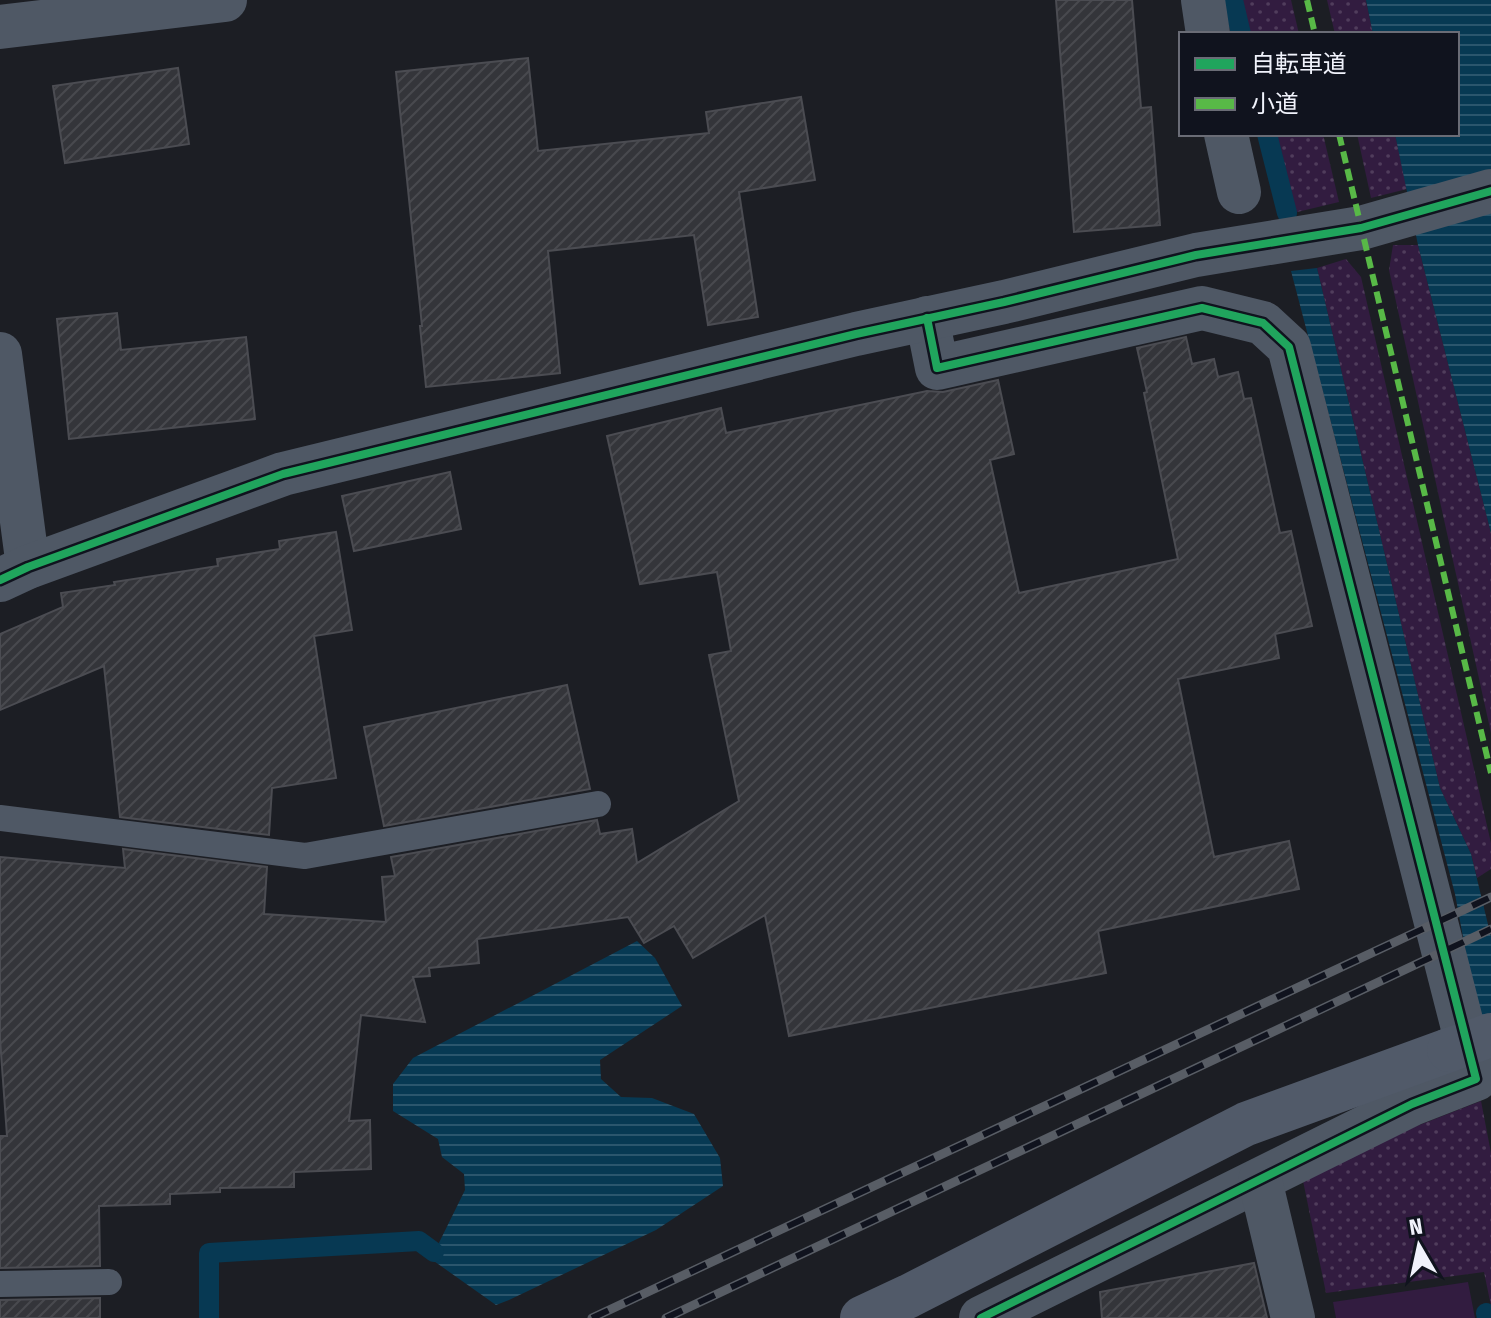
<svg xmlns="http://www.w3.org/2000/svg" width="1491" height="1318" viewBox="0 0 1491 1318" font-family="'Fira Sans Condensed','Noto Sans JP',sans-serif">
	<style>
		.grass { fill: url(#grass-dots) }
		.park { fill: #321c40 }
		.water { fill: url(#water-rules) }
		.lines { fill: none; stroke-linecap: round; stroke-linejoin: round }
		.stream { stroke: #073953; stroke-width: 20 }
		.building { fill: url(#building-hatch); stroke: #4b4c52; stroke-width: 2 }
		.lane { stroke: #4f5865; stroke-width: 26 }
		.street { stroke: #4f5865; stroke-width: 44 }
		.secondary { stroke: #515a69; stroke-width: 44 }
		.rail-casing { stroke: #585d65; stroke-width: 9 }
		.rail { stroke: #10131e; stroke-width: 6; stroke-dasharray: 18; stroke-linecap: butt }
		.secondary-bridge { stroke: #515a69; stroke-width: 44 }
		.quiet { stroke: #58b947; stroke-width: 6; stroke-dasharray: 12 6; stroke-linecap: butt }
		.cycleway-casing { stroke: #10131e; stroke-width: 13 }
		.cycleway { stroke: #20a55d; stroke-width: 8 }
	</style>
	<defs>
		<pattern id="grass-dots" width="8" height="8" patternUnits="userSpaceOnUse" patternTransform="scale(2)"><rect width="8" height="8" fill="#321c40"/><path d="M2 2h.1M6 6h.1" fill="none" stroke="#503d5c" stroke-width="1.8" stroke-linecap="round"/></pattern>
		<pattern id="water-rules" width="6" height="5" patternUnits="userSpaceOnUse" patternTransform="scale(2)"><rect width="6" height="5" fill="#073953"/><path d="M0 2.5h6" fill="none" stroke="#2b566d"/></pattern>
		<pattern id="building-hatch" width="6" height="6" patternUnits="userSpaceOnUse" patternTransform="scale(2)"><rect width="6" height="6" fill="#34353a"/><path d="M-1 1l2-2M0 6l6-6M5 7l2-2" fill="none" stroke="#48494e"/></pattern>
	</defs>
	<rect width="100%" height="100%" fill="#1c1e24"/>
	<g class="grass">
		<polygon points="1238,0 1291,0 1299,34 1247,34"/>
		<polygon points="1327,0 1366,0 1373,34 1335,34"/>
		<polygon points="1272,134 1323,134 1339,202 1293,213"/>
		<polygon points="1357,134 1395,134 1407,189 1371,198"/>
		<polygon points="1393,245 1418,245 1491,533 1491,733 1389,270"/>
		<polygon points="1346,259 1361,277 1491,843 1491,869 1477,878 1471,854 1440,788 1317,268"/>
		<polygon points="1481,1101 1491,1153 1491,1306 1484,1272 1326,1293 1301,1171"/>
	</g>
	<polygon class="park" points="1468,1282 1475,1318 1336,1318 1333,1302"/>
	<g class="water">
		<polygon points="1366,0 1491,0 1491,533 1418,245 1395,134 1457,134 1457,34 1373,34"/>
		<polygon points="1317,268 1440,788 1471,854 1491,937 1491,1048 1474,996 1455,894 1291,271"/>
		<polygon points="637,941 655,958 682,1006 600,1060 601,1079 621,1097 652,1098 694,1114 720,1158 723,1186 656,1230 509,1300 496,1305 431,1259 465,1190 464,1174 442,1157 438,1139 393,1111 393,1084 413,1058"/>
	</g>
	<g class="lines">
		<g class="stream">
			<polyline points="1233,0 1241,34"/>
			<polyline points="1267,134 1287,213"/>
			<polyline points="1486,1313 1487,1318"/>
			<polyline points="209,1318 209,1253 419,1241 434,1252"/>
		</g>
	</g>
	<g class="building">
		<polygon points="1056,0 1132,0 1141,108 1151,107 1160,225 1074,232"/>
		<polygon points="528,58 538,151 709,133 706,112 801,97 815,180 739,192 758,317 708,325 694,235 548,251 560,373 426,387 420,326 422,326 396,72"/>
		<polygon points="178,68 189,144 65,163 53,86"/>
		<polygon points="117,313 121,350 246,337 255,419 69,439 57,319"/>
		<polygon points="1186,337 1192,364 1214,359 1218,377 1238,372 1244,399 1251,398 1280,533 1291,531 1312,626 1275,634 1279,658 1178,679 1214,857 1289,841 1299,889 1098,931 1106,973 789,1036 765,915 693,958 674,926 644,943 628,917 477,939 479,963 429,968 430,976 413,977 425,1022 361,1015 349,1121 370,1120 371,1169 294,1172 294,1187 220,1188 220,1192 170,1194 170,1204 99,1206 100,1266 0,1268 0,1136 7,1136 0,1039 0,857 125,868 123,849 267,867 264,914 386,922 382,877 395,876 391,857 597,820 600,834 632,829 637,863 739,801 709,655 731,651 717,572 640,584 607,436 721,408 726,433 927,391 943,392 998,380 1014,454 990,460 1019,593 1178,559 1144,393 1147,392 1137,348"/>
		<polygon points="450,472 461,529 354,551 342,496"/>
		<polygon points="336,532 352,630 314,636 336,778 272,788 269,835 120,817 104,666 0,710 0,634 63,607 61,593 115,585 114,582 218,566 217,559 280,549 279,541"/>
		<polygon points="567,685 590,789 384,826 364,727"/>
		<polygon points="1254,1263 1267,1318 1102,1318 1100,1292"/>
		<polygon points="100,1298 100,1318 0,1318 0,1300"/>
	</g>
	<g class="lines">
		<g class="lane">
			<polyline points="0,818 305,856 598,804"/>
			<polyline points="0,1284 109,1282"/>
		</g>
		<g class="street">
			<polyline points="1203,0 1208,34"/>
			<polyline points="0,27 225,0"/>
			<polyline points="1226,134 1239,192"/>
			<polyline points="927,318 937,368 1202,308 1263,323 1289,347 1476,1079 1412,1104 981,1318"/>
			<polyline points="0,354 28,567"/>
			<polyline points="0,580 28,567 283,474 856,334 1004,302 1196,255 1361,228 1491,191"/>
			<polyline points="1260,1180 1293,1318"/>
		</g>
		<polyline class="secondary" points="862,1318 909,1296 1246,1124 1449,1050"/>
		<g class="rail-casing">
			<g id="rail">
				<polyline points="592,1318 1491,897"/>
				<polyline points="666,1318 1491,929"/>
			</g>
		</g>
		<use href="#rail" class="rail"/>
		<polyline class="secondary-bridge" points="1449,1050 1491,1035"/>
		<g class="quiet">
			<polyline points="1307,0 1315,34"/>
			<polyline points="1339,134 1491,773"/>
		</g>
		<g class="cycleway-casing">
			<g id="cycleway">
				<polyline points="927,318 937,368 1202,308 1263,323 1289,347 1476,1079 1412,1104 981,1318"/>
				<polyline points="0,580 28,567 283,474 856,334 1004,302 1196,255 1361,228 1491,191"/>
			</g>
		</g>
		<use href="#cycleway" class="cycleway"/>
	</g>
	<rect x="1179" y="32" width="280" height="104" fill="#10131e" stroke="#6a6c76" stroke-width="2"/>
	<rect x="1195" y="58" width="40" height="12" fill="#20a55d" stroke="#6a6c76" stroke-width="2"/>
	<text x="1251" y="72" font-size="24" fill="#f0f2fb">自転車道</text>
	<rect x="1195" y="98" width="40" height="12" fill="#58b947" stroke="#6a6c76" stroke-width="2"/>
	<text x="1251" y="112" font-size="24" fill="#f0f2fb">小道</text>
	<g transform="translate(1419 1246) rotate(351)" stroke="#10131e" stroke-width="6" paint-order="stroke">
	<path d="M0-6L14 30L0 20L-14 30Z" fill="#f0f2fb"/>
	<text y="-12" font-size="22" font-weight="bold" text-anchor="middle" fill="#f0f2fb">N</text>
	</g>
</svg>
